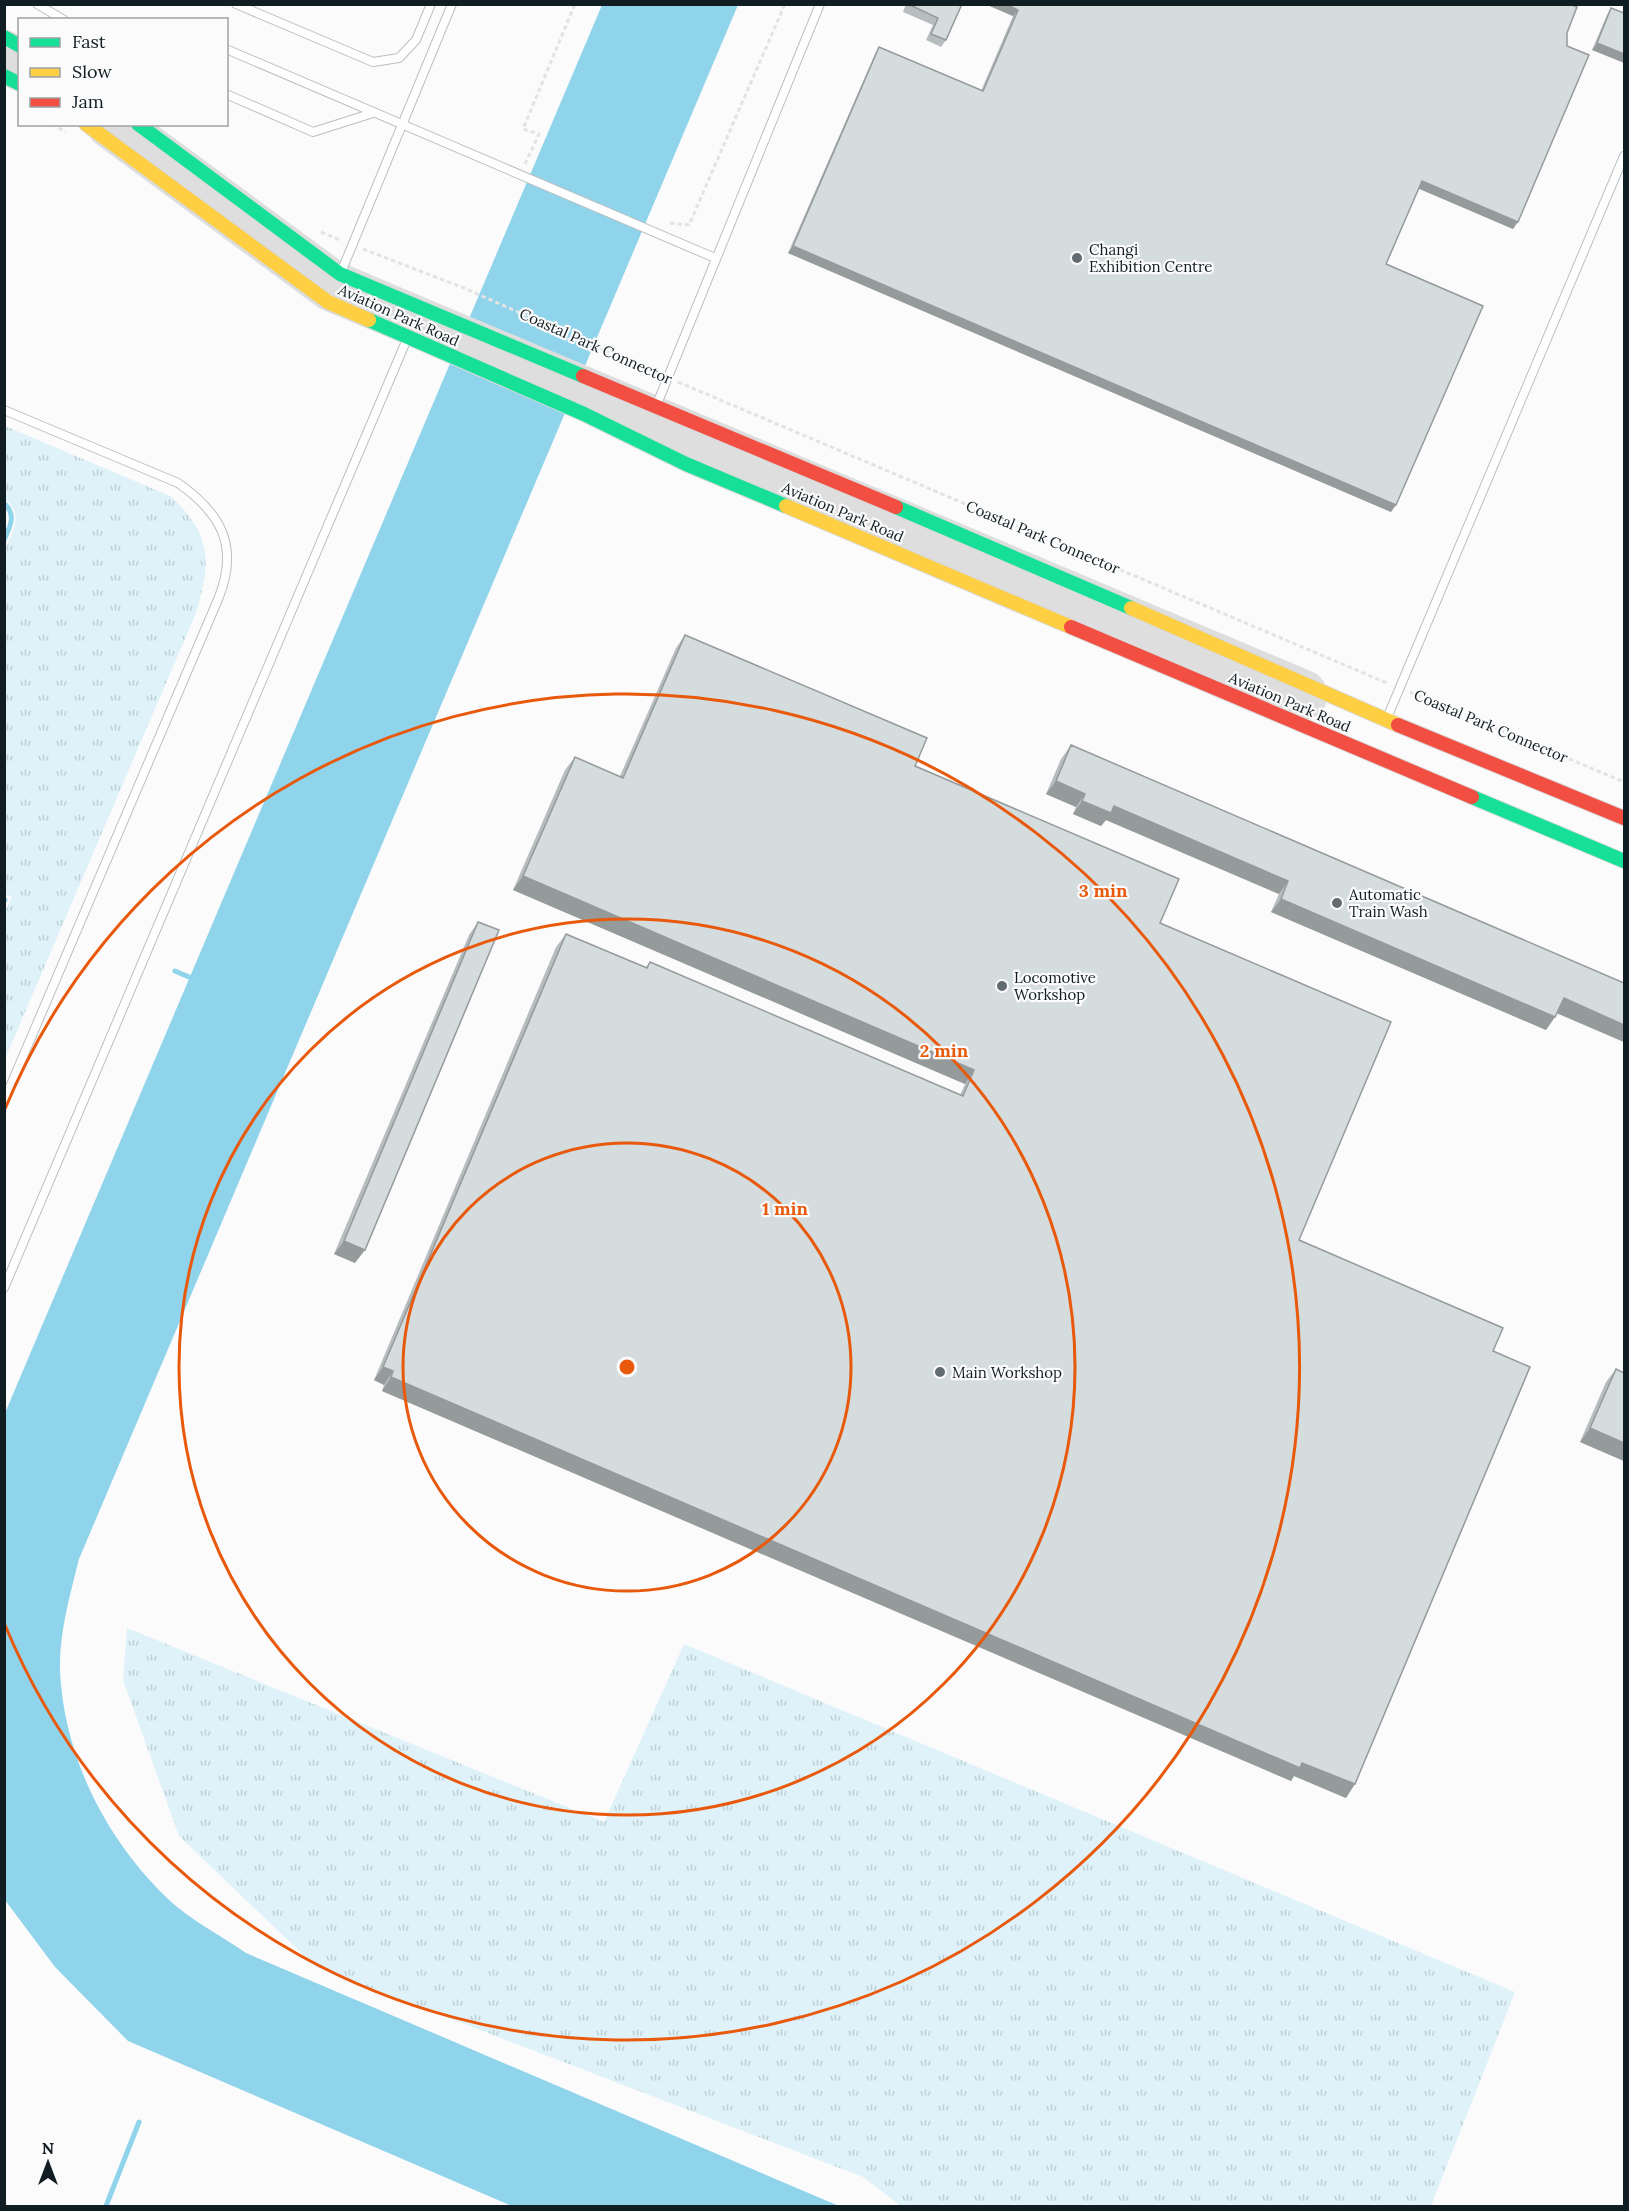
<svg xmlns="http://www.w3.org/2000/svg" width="1629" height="2211" viewBox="0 0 1629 2211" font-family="Lora,serif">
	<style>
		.grass { fill: url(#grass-tufts) }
		.water { fill: #90d4ec }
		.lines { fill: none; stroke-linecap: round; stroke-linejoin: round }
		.stream { stroke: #90d4ec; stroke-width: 5 }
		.taxiway { stroke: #dededf; stroke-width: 51 }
		.lane-casing { stroke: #bac0c2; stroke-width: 10 }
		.fast-casing { stroke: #d7d9da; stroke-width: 16 }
		.slow-casing { stroke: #d7d9da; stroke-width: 16 }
		.jam-casing { stroke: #d7d9da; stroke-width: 16 }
		.path { stroke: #e2e3e3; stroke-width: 3; stroke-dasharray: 4.5 3; stroke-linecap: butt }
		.lane { stroke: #fefefe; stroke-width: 8 }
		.fast { stroke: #16e098; stroke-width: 14 }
		.slow { stroke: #ffcf43; stroke-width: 14 }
		.jam { stroke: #f24e42; stroke-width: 14 }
		.wall { fill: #b7bdbf }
		.shaded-wall { fill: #959a9b }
		.building { fill: #d5dcde; stroke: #959a9b; stroke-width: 1.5 }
		.ring { fill: none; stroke: #e8590c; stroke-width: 3 }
		.poi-dot { fill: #626b6f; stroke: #fbfbfb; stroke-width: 2 }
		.labels { text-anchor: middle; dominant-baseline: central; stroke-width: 4.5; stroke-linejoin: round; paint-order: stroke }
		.poi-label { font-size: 15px; fill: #101e23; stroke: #fbfbfb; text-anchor: start }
		.street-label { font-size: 15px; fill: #101e23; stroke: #fbfbfb }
		.centre { fill: #e8590c; stroke: #fbfbfb; stroke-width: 3 }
		.ring-label { font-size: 18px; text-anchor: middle; font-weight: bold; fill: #e8590c; stroke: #fbfbfb; stroke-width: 4.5; stroke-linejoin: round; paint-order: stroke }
	</style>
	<defs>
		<pattern id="grass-tufts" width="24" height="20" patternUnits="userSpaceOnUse" patternTransform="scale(1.5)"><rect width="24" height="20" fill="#dff2f9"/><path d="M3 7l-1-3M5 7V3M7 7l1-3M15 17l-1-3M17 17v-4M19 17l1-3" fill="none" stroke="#becfd5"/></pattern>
	</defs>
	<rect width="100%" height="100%" fill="#fbfbfb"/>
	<g class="grass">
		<path d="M5 426 170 496C211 533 212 561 196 613L5 1059 4 907 7 908 12 897 4 894V551C13 532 24 514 5 499Z"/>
		<polygon points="127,1628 604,1822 684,1644 1515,1992 1431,2206 901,2206 863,2177 316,1967 179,1836 123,1680"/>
	</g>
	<path class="water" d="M602 5H738L79 1559C70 1595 59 1633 60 1671 64 1757 106 1839 167 1898 189 1919 220 1935 246 1953L839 2206H512L128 2041 55 1967 5 1900V1413Z"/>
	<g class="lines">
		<g class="stream">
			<path d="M4 503C17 515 10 527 4 540"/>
			<polyline points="4,900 5,900"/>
			<polyline points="175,971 196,980"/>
			<polyline points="106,2206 139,2122"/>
		</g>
		<g class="taxiway">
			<polyline points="4,56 20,65"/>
			<polyline points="112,124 332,286 1302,695"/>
		</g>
		<g class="lane-casing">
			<g id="lane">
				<polyline points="37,4 64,20"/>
				<polyline points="236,4 373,62 399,58 416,40 431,4"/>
				<polyline points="226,49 715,258"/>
				<polyline points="226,94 313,132 373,113"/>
				<polyline points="342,270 452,4"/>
				<polyline points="657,404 820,4"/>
				<path d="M4 410 178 483C221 513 239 546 219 597L4 1101"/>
				<polyline points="1387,718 1624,156"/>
				<polyline points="4,1288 407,339"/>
			</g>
		</g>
		<g class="fast-casing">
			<g id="fast">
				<polyline points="4,37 20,46"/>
				<polyline points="4,76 20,84"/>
				<polyline points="138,124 340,274 583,376"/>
				<polyline points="369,320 584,414 686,464 786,506"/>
				<polyline points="896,507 1131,608"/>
				<polyline points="1472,797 1624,861"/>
			</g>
		</g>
		<g class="slow-casing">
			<g id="slow">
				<polyline points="86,124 328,302 369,320"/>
				<polyline points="786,506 1071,627"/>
				<polyline points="1131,608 1398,725"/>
			</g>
		</g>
		<g class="jam-casing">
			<g id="jam">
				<polyline points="583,376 896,507"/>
				<polyline points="1071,627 1472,797"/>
				<polyline points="1398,725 1624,818"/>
			</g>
		</g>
		<g class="path">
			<polyline points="52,124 66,132"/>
			<polyline points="525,164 539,134 523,129 575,4"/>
			<polyline points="670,223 689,225 785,4"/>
			<polyline points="321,232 340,240"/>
			<polyline points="363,249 464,288 655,373"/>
			<polyline points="678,382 1387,683"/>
			<polyline points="1410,692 1624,782"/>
		</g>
		<use href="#lane" class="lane"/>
		<use href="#fast" class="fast"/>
		<use href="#slow" class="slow"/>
		<use href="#jam" class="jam"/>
	</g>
	<g class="wall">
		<polygon points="906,4 962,4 946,40 941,47 926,40 933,25 903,12"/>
		<polygon points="985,4 1570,4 1567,33 1513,229 1419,188 1386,264 1391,512 788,253 875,54 879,47 981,91 1013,16"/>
		<polygon points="1611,8 1624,13 1592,50 1607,15"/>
		<polygon points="685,635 915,766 1160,923 1299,1240 1493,1351 1346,1798 1294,1776 1291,1781 382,1391 384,1385 374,1380 556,947 566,934 646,967 650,962 960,1095 965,1084 513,890 565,770 575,757 620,776 676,648"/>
		<polygon points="1071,745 1624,983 1624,1042 1557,1013 1546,1030 1271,912 1279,894 1106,820 1101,826 1073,814 1076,807 1046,794 1061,759"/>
		<polygon points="478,922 355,1263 334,1254 469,935"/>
		<polygon points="1616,1369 1624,1373 1624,1461 1580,1442 1606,1382"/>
	</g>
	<g class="shaded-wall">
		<polygon points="985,4 1006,4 1018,10 1013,16"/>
		<polygon points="1597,43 1624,54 1624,63 1592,50"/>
		<polygon points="1422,181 1518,222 1513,229 1417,188"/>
		<polygon points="793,246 1396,505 1391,512 788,253"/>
		<polygon points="1056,781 1085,794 1076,807 1046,794"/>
		<polygon points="1082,801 1114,806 1288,881 1279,894 1106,820 1101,826 1073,814"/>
		<polygon points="523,876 974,1070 965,1084 513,890"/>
		<polygon points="1281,899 1555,1017 1546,1030 1271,912"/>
		<polygon points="1564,998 1624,1025 1624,1042 1554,1012"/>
		<polygon points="344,1241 365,1250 355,1263 334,1254"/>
		<polygon points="383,1367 393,1371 384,1385 374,1380"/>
		<polygon points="391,1377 1302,1763 1355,1784 1346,1798 1294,1776 1291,1781 382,1391"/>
		<polygon points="1590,1428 1624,1443 1624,1461 1580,1442"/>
	</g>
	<g class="building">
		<polygon points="908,4 962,4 946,40 931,34 938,18"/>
		<polygon points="1006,4 1570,4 1577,7 1567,33 1567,46 1589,55 1518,222 1422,181 1386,264 1483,306 1396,505 793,246 879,47 983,91 1018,10"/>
		<polygon points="1611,8 1624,13 1624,54 1597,43"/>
		<polygon points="685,635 927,738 915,766 1179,879 1160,923 1391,1022 1299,1240 1503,1328 1493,1351 1530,1367 1355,1784 1302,1763 1300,1768 391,1377 393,1371 383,1367 566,934 647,968 650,962 963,1096 974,1070 523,876 575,757 623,778"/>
		<polygon points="1071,745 1624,983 1624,1025 1564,998 1555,1017 1281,899 1288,881 1114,806 1111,813 1082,801 1085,794 1056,781"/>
		<polygon points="478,922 499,930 365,1250 344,1241"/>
		<polygon points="1616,1369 1624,1373 1624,1443 1590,1428"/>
	</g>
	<g class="ring">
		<circle cx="627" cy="1367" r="224"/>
		<circle cx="627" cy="1367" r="448"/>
		<path d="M5 1109A673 673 0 1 1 5 1625"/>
	</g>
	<g class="poi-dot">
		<circle cx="1077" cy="258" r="6"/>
		<circle cx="1337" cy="903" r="6"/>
		<circle cx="1002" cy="986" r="6"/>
		<circle cx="940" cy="1372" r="6"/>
	</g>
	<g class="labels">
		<g class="poi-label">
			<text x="1089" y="249">Changi<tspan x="1089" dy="17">Exhibition Centre</tspan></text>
			<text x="1349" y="894">Automatic<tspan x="1349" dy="17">Train Wash</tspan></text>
			<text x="1014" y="977">Locomotive<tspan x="1014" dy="17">Workshop</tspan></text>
			<text x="952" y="1372">Main Workshop</text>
		</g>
		<g class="street-label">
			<text transform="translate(399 315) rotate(24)">Aviation Park Road</text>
			<text transform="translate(596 346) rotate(24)">Coastal Park Connector</text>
			<text transform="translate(843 512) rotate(23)">Aviation Park Road</text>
			<text transform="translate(1043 537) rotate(23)">Coastal Park Connector</text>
			<text transform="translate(1290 702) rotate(23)">Aviation Park Road</text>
			<text transform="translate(1491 726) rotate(23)">Coastal Park Connector</text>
		</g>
	</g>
	<circle cx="627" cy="1367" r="9" class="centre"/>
	<g class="ring-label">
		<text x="1103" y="897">3 min</text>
		<text x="944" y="1057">2 min</text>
		<text x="785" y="1215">1 min</text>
	</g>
	<rect width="1629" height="2211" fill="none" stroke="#101e23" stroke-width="12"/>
	<rect x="18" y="18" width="210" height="108" fill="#fbfbfb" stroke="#9da3a5" stroke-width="1.5"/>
	<rect x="30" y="38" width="30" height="9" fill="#16e098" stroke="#9da3a5" stroke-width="1.5"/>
	<text x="72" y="48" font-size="18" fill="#101e23">Fast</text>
	<rect x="30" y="68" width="30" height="9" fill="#ffcf43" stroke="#9da3a5" stroke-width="1.5"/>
	<text x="72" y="78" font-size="18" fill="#101e23">Slow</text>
	<rect x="30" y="98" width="30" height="9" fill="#f24e42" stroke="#9da3a5" stroke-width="1.5"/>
	<text x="72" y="108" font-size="18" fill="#101e23">Jam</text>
	<g transform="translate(48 2163)" stroke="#fbfbfb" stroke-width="4.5" paint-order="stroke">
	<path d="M0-4.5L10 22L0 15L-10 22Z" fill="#101e23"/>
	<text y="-9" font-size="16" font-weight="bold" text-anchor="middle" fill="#101e23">N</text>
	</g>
</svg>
